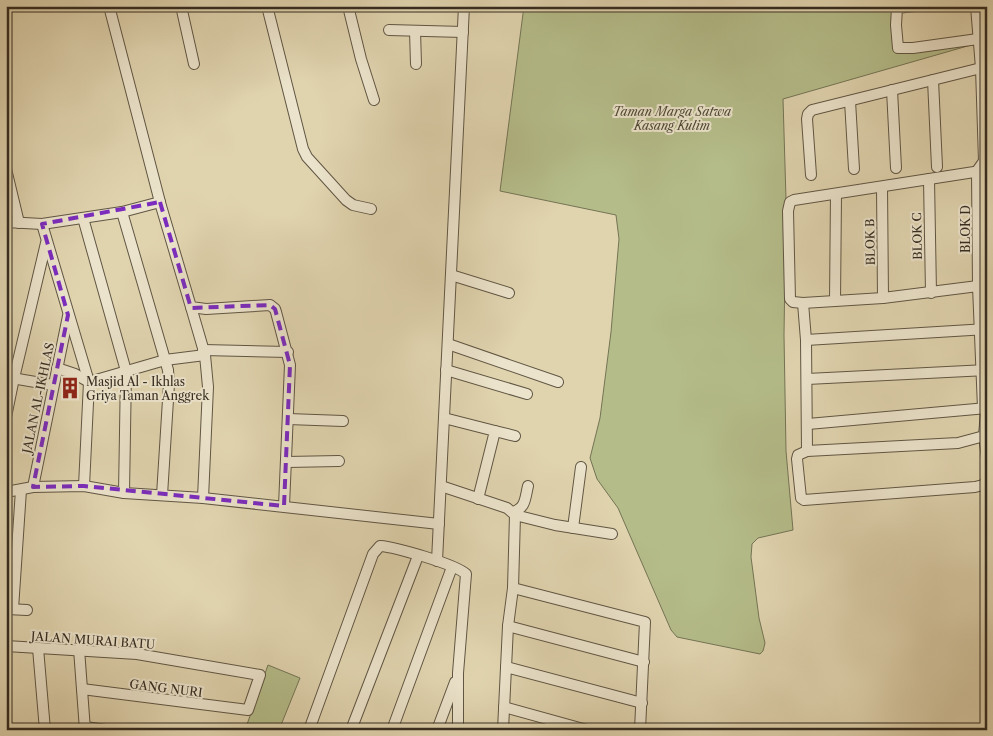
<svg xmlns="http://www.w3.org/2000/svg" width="993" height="736" viewBox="0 0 993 736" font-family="'Libre Caslon Text',serif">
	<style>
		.green { fill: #b4bc89; stroke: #747455 }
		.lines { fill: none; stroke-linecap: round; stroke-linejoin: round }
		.minor-casing { stroke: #605644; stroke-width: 12 }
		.minor { stroke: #ebe3cb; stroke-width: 10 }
		.marked { fill: none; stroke: #7b2cbf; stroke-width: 4; stroke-dasharray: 10 6; stroke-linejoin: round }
		.labels { text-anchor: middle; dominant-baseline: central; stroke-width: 4; stroke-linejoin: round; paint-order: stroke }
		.park-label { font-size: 12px; font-style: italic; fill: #4e4936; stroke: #ebe3cb }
		.street-label { font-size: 12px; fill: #352c21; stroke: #ebe3cb }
		.poi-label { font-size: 12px; fill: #352c21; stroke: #ebe3cb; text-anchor: start }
	</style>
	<rect width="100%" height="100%" fill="#e0d4af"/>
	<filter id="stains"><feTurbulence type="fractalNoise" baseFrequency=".004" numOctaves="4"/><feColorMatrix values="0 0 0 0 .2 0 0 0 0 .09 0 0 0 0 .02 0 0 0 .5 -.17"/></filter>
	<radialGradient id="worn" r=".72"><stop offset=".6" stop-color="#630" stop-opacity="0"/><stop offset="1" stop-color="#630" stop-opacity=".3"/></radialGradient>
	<g class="green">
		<polygon points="524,6 893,6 895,52 971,45 783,99 786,199 784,335 786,451 793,530 758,538 752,544 751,557 759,618 765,643 763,651 760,654 677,637 671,630 618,508 597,479 590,458 600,418 611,332 619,239 616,215 500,191"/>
		<polygon points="268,665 300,678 279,730 245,730"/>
	</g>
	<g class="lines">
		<g class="minor-casing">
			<g id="minor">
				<polyline points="109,6 161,206 191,307 206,309 270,305 275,309 276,312 290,365 284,506"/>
				<polyline points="181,6 194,64"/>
				<polyline points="267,6 303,149 307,157 346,200 353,205 371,209"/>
				<polyline points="348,6 361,59 374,100"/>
				<polyline points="914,6 897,8 896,25 898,48 913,48 978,39"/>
				<polyline points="976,6 981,68 984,161"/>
				<polyline points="389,30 463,32"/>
				<polyline points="415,31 416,64"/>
				<polyline points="933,80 937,167"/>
				<polyline points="892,90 896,168"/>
				<polyline points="850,101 854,169"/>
				<polyline points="987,166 984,161 977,171 978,286 983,408 986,412 984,436 987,458"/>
				<polyline points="6,169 19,223"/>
				<polyline points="987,170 794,200 790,202 788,211 790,299 793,302 803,303 883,298 978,286 987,287"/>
				<polyline points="811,175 807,119 808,114 812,110 981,68"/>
				<polyline points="929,179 931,293"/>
				<polyline points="882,187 883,298"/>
				<polyline points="122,212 168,370 169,384 162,495"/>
				<polyline points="83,218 126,371 124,493"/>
				<polyline points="6,222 42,224 122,212 160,202"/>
				<polyline points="42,224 89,382 84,486"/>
				<polyline points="451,275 509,293"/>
				<polyline points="835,301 836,194"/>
				<polyline points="803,303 806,340 807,451"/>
				<polyline points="191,307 205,355 208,387 203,498"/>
				<polyline points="806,340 987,329"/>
				<polyline points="448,344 558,382"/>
				<polyline points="203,350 288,352"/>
				<polyline points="57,368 75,374 89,382 165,360 205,355"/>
				<polyline points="446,370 527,394"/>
				<polyline points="6,377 53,385"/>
				<polyline points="807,379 987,370"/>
				<polyline points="6,417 14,378 46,243"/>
				<polyline points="444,418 495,431 478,499"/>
				<polyline points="288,419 343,421"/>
				<polyline points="808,424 987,408"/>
				<polyline points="495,431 515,436"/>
				<polyline points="984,436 958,443 807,451 798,455 797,459 801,498 804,500 975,487 983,485 987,481"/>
				<polyline points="287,462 339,461"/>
				<polyline points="441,486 507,508 515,515 513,588 508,626 503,730"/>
				<polyline points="33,487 68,316"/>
				<polyline points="6,492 33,487 84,486 124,493 203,498 439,524"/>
				<path d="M513 512C526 508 525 498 528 486"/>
				<polyline points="515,515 555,525 612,534"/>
				<polyline points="573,528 581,467"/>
				<polyline points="437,561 464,6"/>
				<polyline points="513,588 645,622 640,730"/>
				<polyline points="7,609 27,610"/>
				<polyline points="13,609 21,490"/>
				<polyline points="508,626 644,662"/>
				<polyline points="6,646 137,654 260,675 248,710 82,689"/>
				<polyline points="38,648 45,730"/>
				<polyline points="79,649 85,730"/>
				<polyline points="506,667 642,703"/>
				<polyline points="504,707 587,730"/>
				<polyline points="85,727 106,730"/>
				<path d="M309 730 373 554 380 546C395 547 455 564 466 574L458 673V730"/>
				<polyline points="351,730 418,556"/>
				<polyline points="392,730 452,567"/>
				<polyline points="437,730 455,682"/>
			</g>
		</g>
		<use href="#minor" class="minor"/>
	</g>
	<path class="marked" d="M160 202 191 308 270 305 275 309 290 365 284 506 84 486 33 487 68 315 42 224Z"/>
	<defs>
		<g id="building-bare" transform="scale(1.725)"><path d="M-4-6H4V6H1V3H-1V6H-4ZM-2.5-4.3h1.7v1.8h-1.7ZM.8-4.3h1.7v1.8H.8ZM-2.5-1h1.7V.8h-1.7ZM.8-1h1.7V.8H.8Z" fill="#8f2418" stroke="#ebe3cb" stroke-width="2.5" paint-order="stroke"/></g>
	</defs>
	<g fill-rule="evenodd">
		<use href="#building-bare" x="70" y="388"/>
	</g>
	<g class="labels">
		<g class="park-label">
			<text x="672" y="111">Taman Marga Satwa<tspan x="672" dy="14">Kasang Kulim</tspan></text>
		</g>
		<g class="street-label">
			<text transform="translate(965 229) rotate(-90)">BLOK D</text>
			<text transform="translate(917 236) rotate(-91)">BLOK C</text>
			<text transform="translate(870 242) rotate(-91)">BLOK B</text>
			<text transform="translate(38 398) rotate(-78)">JALAN AL-IKHLAS</text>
			<text transform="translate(93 640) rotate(4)">JALAN MURAI BATU</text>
			<text transform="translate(166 688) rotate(7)">GANG NURI</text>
		</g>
		<g class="poi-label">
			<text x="86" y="381">Masjid Al - Ikhlas<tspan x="86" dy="14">Griya Taman Anggrek</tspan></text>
		</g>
	</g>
	<rect width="993" height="736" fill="none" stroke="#e0d4af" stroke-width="25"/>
	<rect x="8" y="8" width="978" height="721" fill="none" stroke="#352c21" stroke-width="2.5"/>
	<rect x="12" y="12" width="968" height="711" fill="none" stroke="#352c21"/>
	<rect width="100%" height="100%" filter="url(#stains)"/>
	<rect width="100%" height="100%" fill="url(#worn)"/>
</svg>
